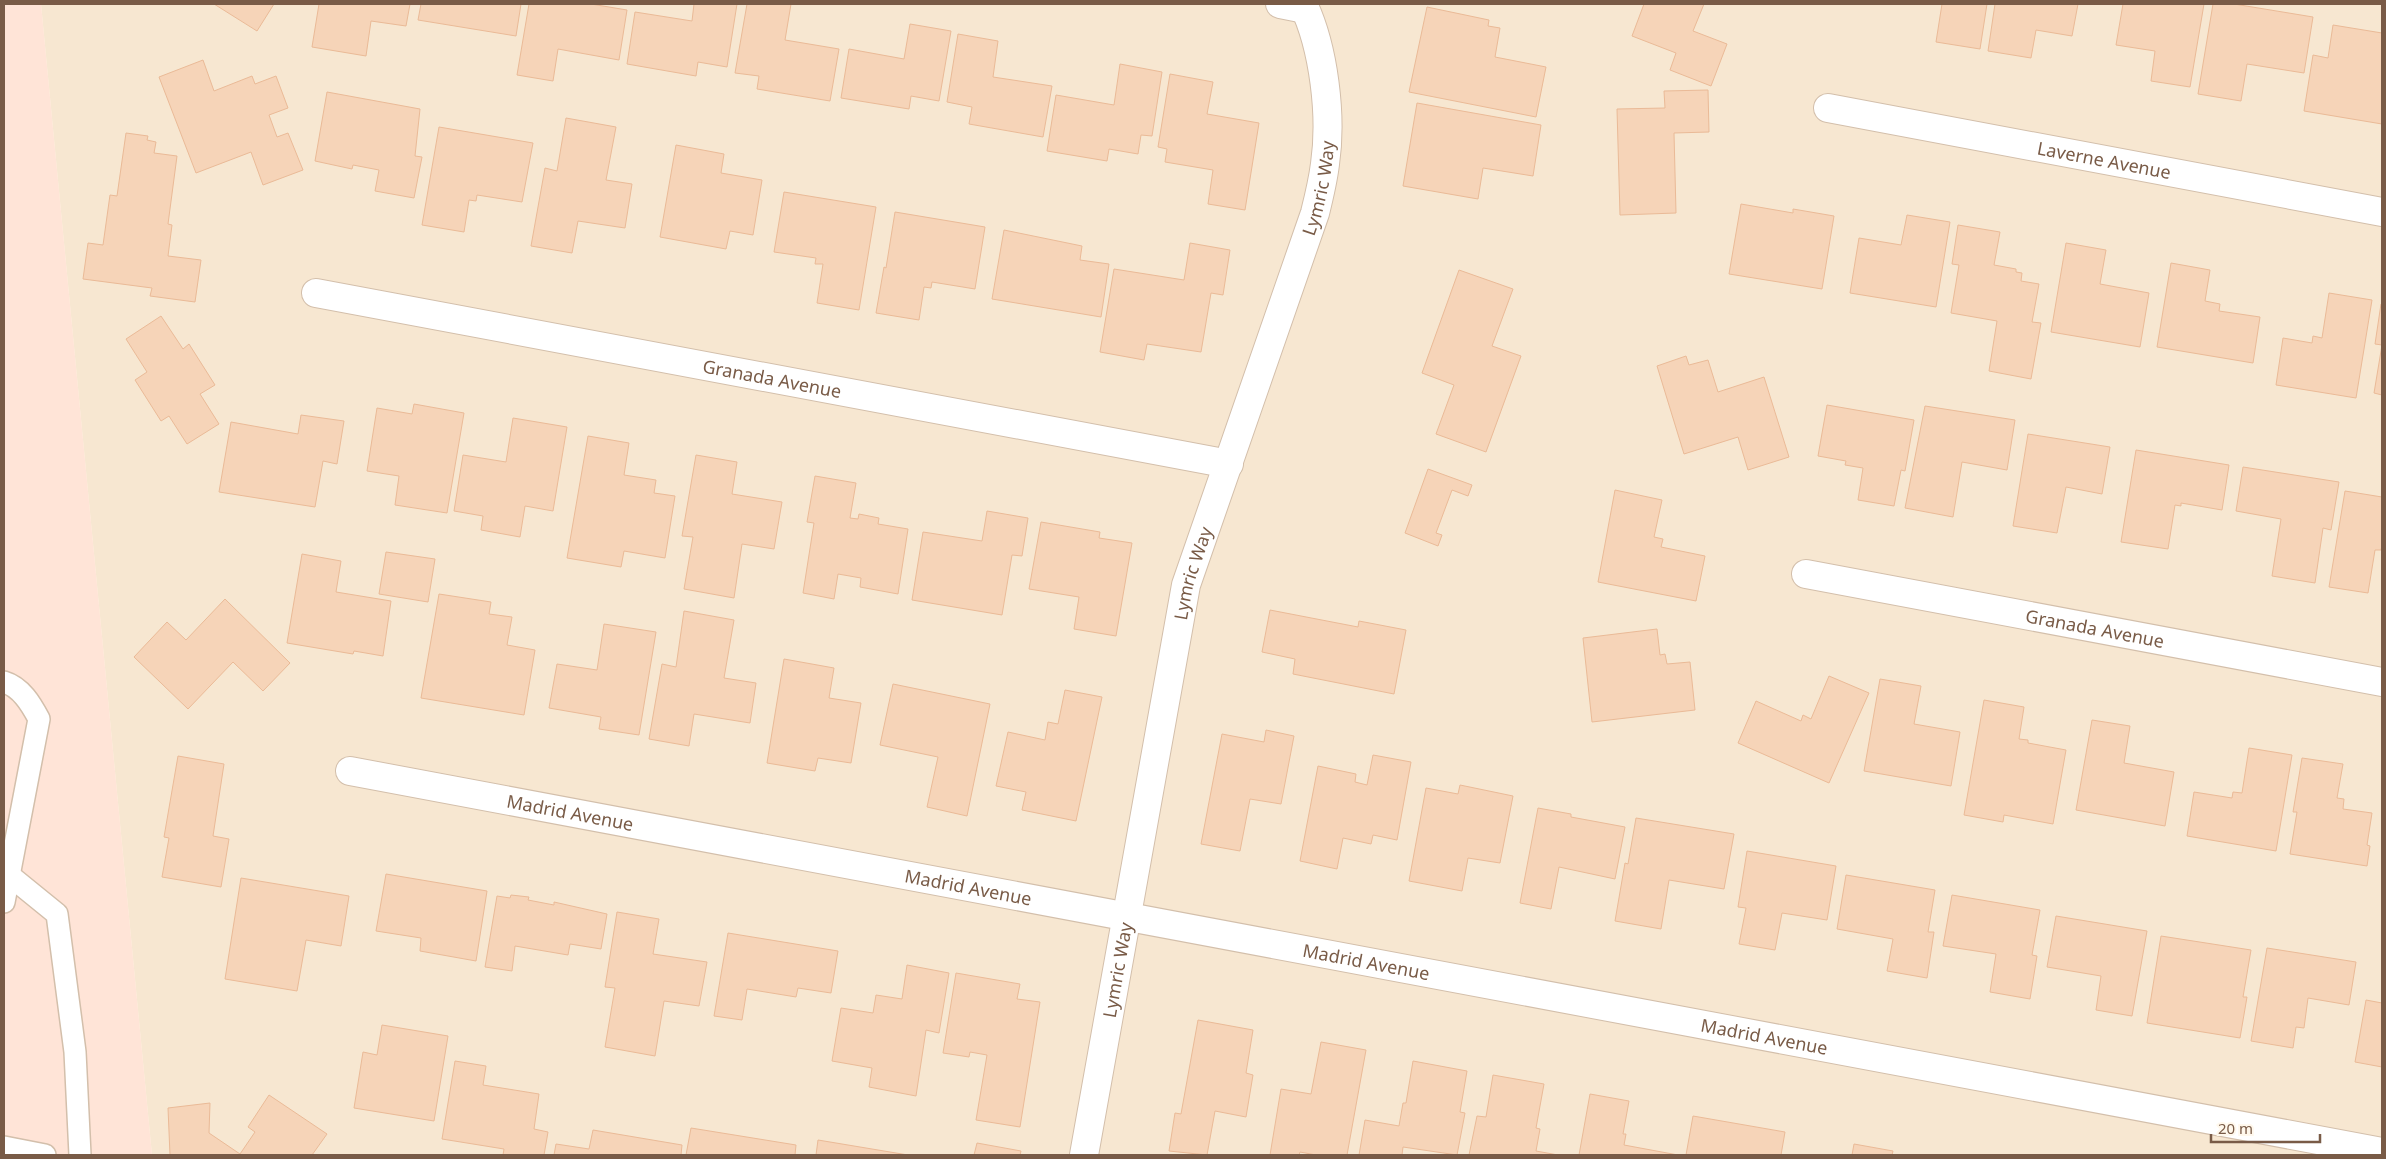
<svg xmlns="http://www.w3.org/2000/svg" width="2386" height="1159" viewBox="0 0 2386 1159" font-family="'Noto Sans',sans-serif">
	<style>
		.residential { fill: #f7e7d1 }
		.commercial { fill: #ffe4d7 }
		.building { fill: #f6d4b8; stroke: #eaba97 }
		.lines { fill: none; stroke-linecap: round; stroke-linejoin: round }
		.lane-casing { stroke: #d3bfab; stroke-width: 24 }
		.street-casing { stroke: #d3bfab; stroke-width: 30 }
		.lane { stroke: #fff; stroke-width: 21 }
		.street { stroke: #fff; stroke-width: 28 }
		.labels { text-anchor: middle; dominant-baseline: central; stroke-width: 4; stroke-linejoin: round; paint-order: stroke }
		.street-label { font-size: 18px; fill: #795b47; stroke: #fff8ec }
	</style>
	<rect width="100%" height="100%" fill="#fef5e3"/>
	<polygon class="residential" points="41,4 2382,4 2382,1155 152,1155"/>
	<polygon class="commercial" points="4,4 41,4 152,1155 4,1155"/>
	<g class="building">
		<polygon points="214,4 274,4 257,31"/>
		<polygon points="319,4 410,4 406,26 371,21 366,56 312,47"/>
		<polygon points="421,4 521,4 516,36 418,20"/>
		<polygon points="529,4 591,4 627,10 619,60 558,49 553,81 517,75"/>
		<polygon points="694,4 737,4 727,67 698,62 696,76 627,64 635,12 692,21"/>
		<polygon points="747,4 791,4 785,40 839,49 830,101 757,89 759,76 735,73"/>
		<polygon points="1644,4 1704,4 1693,31 1727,44 1711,86 1670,70 1676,53 1632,36"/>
		<polygon points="1942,4 1987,4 1980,49 1936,42"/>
		<polygon points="1995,4 2078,4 2072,36 2036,30 2031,58 1988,51"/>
		<polygon points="2123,4 2204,4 2190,87 2151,81 2155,51 2116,45"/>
		<polygon points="2213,4 2234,4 2313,17 2304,73 2247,64 2241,101 2198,94"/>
		<polygon points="1427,7 1489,20 1488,26 1500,28 1495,57 1546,67 1536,117 1409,92"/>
		<polygon points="910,24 951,31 939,101 911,96 909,109 841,98 849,49 904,59"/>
		<polygon points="2333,25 2382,33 2382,124 2304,111 2313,55 2328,58"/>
		<polygon points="958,34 998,41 993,77 1052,86 1043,137 969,124 972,107 947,102"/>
		<polygon points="203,60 214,91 252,76 255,84 276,76 288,108 269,115 277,137 288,133 303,170 263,185 251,152 196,173 159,77"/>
		<polygon points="1120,64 1162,72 1152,136 1141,135 1138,154 1109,149 1107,161 1047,151 1056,95 1114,105"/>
		<polygon points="1170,74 1213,82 1207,114 1259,123 1245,210 1208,204 1213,170 1165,162 1167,149 1158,147"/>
		<polygon points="1708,90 1709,132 1674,133 1676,213 1620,215 1617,109 1665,108 1664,91"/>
		<polygon points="327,92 420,109 415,156 422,157 414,198 375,191 379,170 353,165 352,169 315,161"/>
		<polygon points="1417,103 1541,125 1533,176 1483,168 1478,199 1403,186"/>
		<polygon points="566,118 616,127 606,180 632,184 625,228 578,221 572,253 531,246 545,168 557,171"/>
		<polygon points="439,127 533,143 522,202 477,195 476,201 469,200 464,232 422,225"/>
		<polygon points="126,133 148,136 147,140 156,142 154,153 177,156 168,224 172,225 168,256 201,260 195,302 150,296 152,288 83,279 88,243 103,245 110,195 117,196"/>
		<polygon points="676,145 724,154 721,173 762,180 753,235 730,231 726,249 660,237"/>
		<polygon points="784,192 876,207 859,310 817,303 823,264 815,264 816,258 774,252"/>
		<polygon points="1741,204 1793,213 1793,209 1834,216 1822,289 1729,274"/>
		<polygon points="895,212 985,227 975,289 932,282 931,288 924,287 919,320 876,313 884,267 886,268"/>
		<polygon points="1907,215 1950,222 1936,307 1850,293 1859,238 1901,245"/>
		<polygon points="1958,225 2000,232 1994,265 2016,269 2016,272 2022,273 2021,281 2039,284 2032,322 2041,323 2031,379 1989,371 1997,321 1951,313 1959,265 1952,264"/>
		<polygon points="1004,230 1082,246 1080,260 1109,264 1101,317 992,299"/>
		<polygon points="1190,243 1230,250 1223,295 1211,293 1201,352 1147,344 1144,360 1100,352 1114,269 1184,280"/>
		<polygon points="2066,243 2106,250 2100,284 2149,293 2140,347 2051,332"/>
		<polygon points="2171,263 2210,270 2205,301 2220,304 2219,311 2260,317 2253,363 2157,347"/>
		<polygon points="1459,270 1513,289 1492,346 1521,356 1486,452 1436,434 1454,385 1422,373"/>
		<polygon points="2329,293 2372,300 2356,398 2276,385 2283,338 2312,343 2313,336 2322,338"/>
		<polygon points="2381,304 2382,305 2382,395 2374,393 2382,345 2375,344"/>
		<polygon points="161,316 183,349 189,344 215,385 200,394 219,424 187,444 169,416 161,421 135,380 147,372 126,339"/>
		<polygon points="1686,356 1689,365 1708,360 1718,392 1764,377 1789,457 1748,470 1738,437 1684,454 1657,366"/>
		<polygon points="414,404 464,413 447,513 395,505 399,476 367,471 377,408 412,414"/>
		<polygon points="1827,405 1914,420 1905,471 1901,470 1894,506 1858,500 1863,468 1845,465 1846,461 1818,456"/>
		<polygon points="1925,406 2015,420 2007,470 1962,462 1953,517 1905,508"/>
		<polygon points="301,415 344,421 337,464 323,461 315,507 219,492 231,422 298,434"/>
		<polygon points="513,418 567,427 553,511 525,506 520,537 481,530 483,516 454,511 463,455 506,462"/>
		<polygon points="2028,434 2110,447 2102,494 2066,487 2057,533 2013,526"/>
		<polygon points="588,436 629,443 624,475 656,480 654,493 675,496 665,558 624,551 621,567 567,558"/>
		<polygon points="2136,450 2229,465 2222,510 2181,503 2181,506 2175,505 2168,549 2121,542"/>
		<polygon points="696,455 737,462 732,494 782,502 774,549 742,544 734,598 684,589 693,537 682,536"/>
		<polygon points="2243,467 2339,482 2331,530 2323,528 2315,583 2272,576 2281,519 2236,511"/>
		<polygon points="1428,469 1472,485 1468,496 1452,490 1436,533 1442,535 1438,546 1405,533"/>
		<polygon points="815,476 856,483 850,518 858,519 859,514 879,518 878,524 908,529 898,594 860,587 861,578 838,574 834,599 803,593 814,523 807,522"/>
		<polygon points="1615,490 1662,500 1654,537 1663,539 1661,547 1705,556 1696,601 1598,582"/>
		<polygon points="2345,491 2382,497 2382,545 2381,550 2375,550 2368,593 2329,587"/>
		<polygon points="987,511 1028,518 1022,556 1012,555 1002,615 912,600 923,532 982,541"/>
		<polygon points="1041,522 1100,532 1099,538 1132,543 1116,636 1074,629 1079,597 1029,589"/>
		<polygon points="386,552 435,559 428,602 379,594"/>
		<polygon points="302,554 341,561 336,592 391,601 383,656 354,651 353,654 287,643"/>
		<polygon points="439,594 491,602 489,614 512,617 507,645 535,650 524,715 421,698"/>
		<polygon points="225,599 290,663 263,691 233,662 188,709 134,657 167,622 186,640"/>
		<polygon points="1270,610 1358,627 1359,621 1406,630 1394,694 1293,674 1295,659 1262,652"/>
		<polygon points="684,611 734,620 724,678 756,683 750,723 694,714 689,746 649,739 662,664 676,667"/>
		<polygon points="604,624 656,632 639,735 599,729 601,717 549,708 557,664 597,670"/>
		<polygon points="1657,629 1660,655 1665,654 1667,664 1690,662 1695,710 1592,722 1583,638"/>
		<polygon points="784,659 834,668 829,698 861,703 851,763 818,758 815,771 767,763"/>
		<polygon points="1829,676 1869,693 1829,783 1738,743 1756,701 1801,721 1803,715 1811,719"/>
		<polygon points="1880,679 1921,686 1914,724 1960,732 1951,786 1864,771"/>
		<polygon points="893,684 990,704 967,816 927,807 938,757 880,745"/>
		<polygon points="1065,690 1102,697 1076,821 1022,810 1026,792 996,786 1008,732 1045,740 1048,722 1058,724"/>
		<polygon points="1984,700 2024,707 2019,739 2028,740 2028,743 2066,750 2053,824 2004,815 2003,822 1964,815"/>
		<polygon points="2092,720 2130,726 2124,763 2174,772 2165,826 2076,810"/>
		<polygon points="1266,730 1294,736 1281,804 1250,799 1240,851 1201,844 1222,734 1264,742"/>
		<polygon points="2249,748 2292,755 2276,851 2187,836 2194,792 2232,798 2233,792 2242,793"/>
		<polygon points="1373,755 1411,762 1397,840 1373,835 1371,844 1343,838 1337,869 1300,861 1318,766 1356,774 1355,782 1367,785"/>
		<polygon points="178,756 224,764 213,836 229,839 221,887 162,877 169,838 164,837"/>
		<polygon points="2302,758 2343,764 2337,798 2344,799 2343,809 2372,813 2367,845 2370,846 2367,866 2290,854 2297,812 2293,812"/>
		<polygon points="1460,785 1513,796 1500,863 1468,858 1462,891 1409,881 1426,788 1458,794"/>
		<polygon points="1538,808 1571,814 1571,817 1625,827 1615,879 1559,867 1551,909 1520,903"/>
		<polygon points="1636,818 1734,834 1724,889 1669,880 1661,929 1615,921 1625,863 1628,864"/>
		<polygon points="1747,851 1836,866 1827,920 1782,913 1775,950 1739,944 1746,908 1738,907"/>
		<polygon points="386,874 487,891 476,961 420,951 421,938 376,931"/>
		<polygon points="1846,875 1935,890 1928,932 1934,932 1927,978 1887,971 1893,939 1837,929"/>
		<polygon points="241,878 349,896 341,946 306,940 297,991 225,979"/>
		<polygon points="511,895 529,897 528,900 554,905 554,902 607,914 601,949 570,944 568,955 515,946 512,971 485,967 497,896 510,898"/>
		<polygon points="1952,895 2040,910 2032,955 2037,956 2030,999 1990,992 1996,954 1943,946"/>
		<polygon points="617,912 659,919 653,954 707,962 699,1006 664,1001 655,1056 605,1047 615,988 605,987"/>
		<polygon points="2056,916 2147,931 2132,1016 2096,1010 2101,976 2047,967"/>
		<polygon points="728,933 838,951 831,993 798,988 796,997 747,989 742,1020 714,1016"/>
		<polygon points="2161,936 2251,950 2243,997 2247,997 2240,1038 2147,1023"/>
		<polygon points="2267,948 2356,962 2349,1005 2308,998 2304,1028 2296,1027 2293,1048 2251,1041"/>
		<polygon points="907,965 949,973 939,1033 926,1030 916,1096 869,1087 872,1068 832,1061 841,1008 873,1013 876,995 902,999"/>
		<polygon points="956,973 1020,984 1017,999 1040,1002 1020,1127 976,1120 987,1055 970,1052 969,1057 943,1053"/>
		<polygon points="2366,1000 2382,1003 2382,1067 2355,1062"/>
		<polygon points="1198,1020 1253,1030 1246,1073 1253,1075 1246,1117 1215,1111 1207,1155 1169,1151 1175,1113 1181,1114"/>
		<polygon points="382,1025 448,1036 434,1121 354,1108 363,1052 377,1055"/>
		<polygon points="1321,1042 1366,1050 1347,1155 1316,1155 1300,1152 1299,1155 1270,1155 1281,1089 1311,1094"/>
		<polygon points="455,1061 486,1066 483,1085 539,1094 534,1129 548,1132 544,1155 503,1155 504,1149 442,1139"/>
		<polygon points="1413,1061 1467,1071 1460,1112 1465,1113 1457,1155 1403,1147 1402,1155 1359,1155 1365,1120 1399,1126 1403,1103 1406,1103"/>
		<polygon points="1493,1075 1544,1084 1536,1128 1540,1129 1536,1151 1558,1155 1469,1155 1477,1116 1486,1117"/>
		<polygon points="1590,1094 1629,1101 1623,1134 1626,1134 1624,1145 1678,1155 1579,1155"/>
		<polygon points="269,1095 327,1134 312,1155 170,1155 168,1108 210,1103 209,1133 240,1154 255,1132 248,1127"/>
		<polygon points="1693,1116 1785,1132 1781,1155 1686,1155"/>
		<polygon points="691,1128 796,1145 795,1155 686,1155"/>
		<polygon points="593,1130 682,1145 681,1155 554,1155 556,1144 589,1149"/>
		<polygon points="818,1140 908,1155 816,1155"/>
		<polygon points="977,1143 1021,1151 1020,1155 974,1155"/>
		<polygon points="1854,1144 1893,1151 1892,1155 1852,1155"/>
	</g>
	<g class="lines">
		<g class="lane-casing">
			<g id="lane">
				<path d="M4 682C21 687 31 704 39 719L4 902"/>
				<polyline points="9,875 57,914 75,1052 80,1155"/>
				<polyline points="4,1147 45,1155"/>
			</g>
		</g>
		<g class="street-casing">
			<g id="street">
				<polyline points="1280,4 1305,9"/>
				<path id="s1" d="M1828 108 2382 212"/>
				<path id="s2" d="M316 293 1229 464"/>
				<path id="s3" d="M1806 574 2382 682"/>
				<path id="s4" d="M350 771 2382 1152"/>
				<path id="s5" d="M1084 1155 1186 585 1315 213C1319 197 1323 180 1325 164 1332 116 1324 48 1303 4"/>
			</g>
		</g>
		<use href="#lane" class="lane"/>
		<use href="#street" class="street"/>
	</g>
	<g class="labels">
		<g class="street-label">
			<text stroke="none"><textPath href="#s1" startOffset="281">Laverne Avenue</textPath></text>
			<text stroke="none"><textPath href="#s5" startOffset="998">Lymric Way</textPath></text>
			<text stroke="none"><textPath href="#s2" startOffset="464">Granada Avenue</textPath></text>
			<text stroke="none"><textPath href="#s5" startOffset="592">Lymric Way</textPath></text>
			<text stroke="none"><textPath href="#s3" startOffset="294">Granada Avenue</textPath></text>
			<text stroke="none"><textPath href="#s4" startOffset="224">Madrid Avenue</textPath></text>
			<text stroke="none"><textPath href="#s4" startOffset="629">Madrid Avenue</textPath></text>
			<text stroke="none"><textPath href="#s4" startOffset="1034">Madrid Avenue</textPath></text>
			<text stroke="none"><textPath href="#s5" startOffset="188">Lymric Way</textPath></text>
			<text stroke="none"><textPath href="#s4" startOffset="1439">Madrid Avenue</textPath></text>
		</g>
	</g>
	<rect width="2386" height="1159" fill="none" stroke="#795b47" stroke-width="10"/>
	<path d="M2211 1134v8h109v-8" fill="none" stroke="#795b47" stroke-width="2.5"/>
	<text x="2218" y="1134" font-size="15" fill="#795b47" stroke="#fff8ec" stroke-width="4" paint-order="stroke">20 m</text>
</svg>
